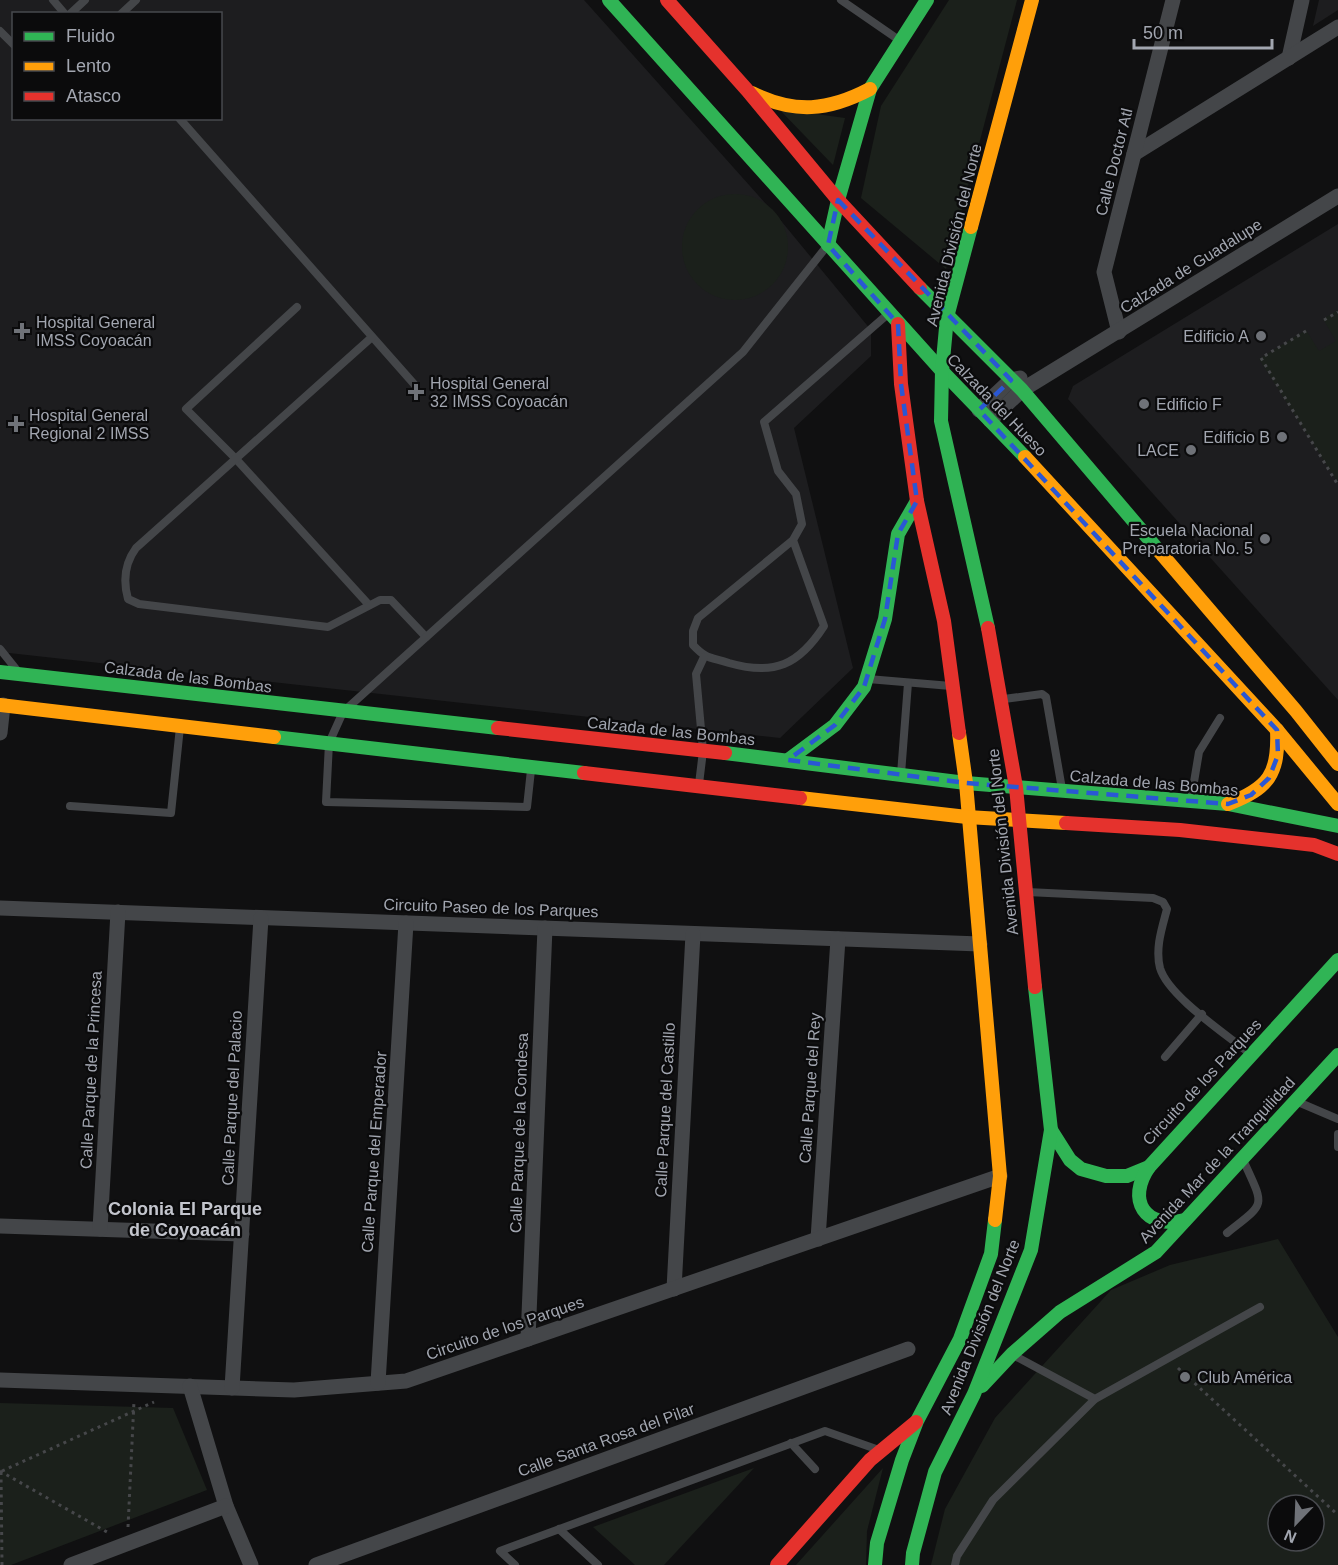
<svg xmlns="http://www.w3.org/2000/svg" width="1338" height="1565" viewBox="0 0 1338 1565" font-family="Arial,sans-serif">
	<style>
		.built { fill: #1d1d1f; fill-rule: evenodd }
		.green { fill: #1b201b; fill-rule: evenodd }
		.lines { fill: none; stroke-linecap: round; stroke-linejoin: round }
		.path { stroke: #46474a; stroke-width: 3; stroke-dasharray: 3 4.5; stroke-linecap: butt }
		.lane { stroke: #444649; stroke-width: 8 }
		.street { stroke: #444649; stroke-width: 15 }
		.fast { stroke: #30b455; stroke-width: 14 }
		.slow { stroke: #ff9f0a; stroke-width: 14 }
		.jam { stroke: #e5322d; stroke-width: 14 }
		.marked { fill: none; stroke: #2a57d4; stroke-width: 4.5; stroke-dasharray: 12 8; stroke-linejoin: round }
		.poi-dot { fill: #6f7278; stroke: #0b0b0c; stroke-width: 2 }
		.labels { text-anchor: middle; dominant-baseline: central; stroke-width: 4.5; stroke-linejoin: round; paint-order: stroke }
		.street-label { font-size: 16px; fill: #a2a6b0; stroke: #0b0b0c }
		.poi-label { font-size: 16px; fill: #a2a6b0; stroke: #0b0b0c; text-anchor: start }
		.neighbourhood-label { font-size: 18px; font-weight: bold; fill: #c3c5cd; stroke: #0b0b0c }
	</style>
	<rect width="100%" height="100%" fill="#101011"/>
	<g class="built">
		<path d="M0 0H584L782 222 871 330V356L794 428 853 668 780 738 0 652ZM14 14H220V118H14Z"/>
		<polygon points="1319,0 1338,0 1338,10 1313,26"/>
		<polygon points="1338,224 1338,700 1068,399 1073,386"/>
	</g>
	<g class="green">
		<polygon points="949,0 1017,0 946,269 861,198 881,106"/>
		<polygon points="779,109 845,118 833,165"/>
		<circle cx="735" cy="247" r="53"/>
		<polygon points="1338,310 1338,483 1259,359 1306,330 1319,351 1336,341 1323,319"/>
		<path d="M1278 1239 1338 1337V1565H931L945 1509 995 1418 1111 1290 1170 1265ZM1278 1505H1314V1541H1278Z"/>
		<polygon points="0,1403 173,1408 207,1490 11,1565 0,1565"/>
		<polygon points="754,1468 664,1565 635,1565 593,1527"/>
		<polygon points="883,1468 867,1531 866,1565 796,1565"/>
	</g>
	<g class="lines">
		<g class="path">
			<polyline points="1324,320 1338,312"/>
			<polyline points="1306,331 1261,358 1338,485"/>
			<polyline points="1178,1368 1338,1515"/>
			<polyline points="0,1471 107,1532"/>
			<polyline points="2,1471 154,1402"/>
			<polyline points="1,1472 2,1565"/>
			<polyline points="128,1527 134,1401"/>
		</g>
		<g class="lane">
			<polyline points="53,0 65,14"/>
			<polyline points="841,0 899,40"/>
			<polyline points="70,14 85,0"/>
			<polyline points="121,14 136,0"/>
			<polyline points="0,31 14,45"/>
			<polyline points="179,118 414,384"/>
			<polyline points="297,307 186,409 236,459 369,605"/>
			<path d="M372 337 136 548C125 563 123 581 128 599L139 604 328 627 380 600H391L426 637"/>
			<path d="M793 540 824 626C799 665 774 676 729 663 711 657 707 660 693 645V631L698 618 793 540 802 524 796 494 778 471 764 422 888 314"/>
			<polyline points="0,649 16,669"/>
			<polyline points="868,679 951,686"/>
			<polyline points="1004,699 1042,694 1046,697 1062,789"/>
			<polyline points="531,770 527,807 326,802 329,743 343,712 743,352 827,246"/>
			<polyline points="901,774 908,683"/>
			<polyline points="699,784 703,751 696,674 704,657"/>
			<polyline points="1191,800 1199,752 1220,718"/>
			<polyline points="70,806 171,813 180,727"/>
			<path d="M1027 892 1153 898 1163 902 1167 909C1162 928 1155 948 1160 968 1168 996 1226 1034 1249 1053"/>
			<polyline points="1165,1057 1202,1014"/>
			<polyline points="1298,1102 1338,1119"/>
			<polyline points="1338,1147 1338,1134"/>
			<path d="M1227 1233C1266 1202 1265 1208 1244 1162"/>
			<polyline points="1015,1356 1095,1399 1260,1307"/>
			<polyline points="791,1443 815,1469"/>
			<polyline points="559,1529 598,1565"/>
			<polyline points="515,1565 500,1551 825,1431 879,1450"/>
			<polyline points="955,1565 957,1556 993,1500 1095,1399"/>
		</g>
		<g class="street">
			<polyline points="1289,58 1302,0"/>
			<polyline points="1134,154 1338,27"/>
			<polyline points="1119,332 1104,272 1173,0"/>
			<polyline points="979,410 1011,380 1020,378"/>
			<polyline points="990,420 1022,390 1338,196"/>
			<polyline points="0,733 3,705"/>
			<polyline points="0,908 980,944"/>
			<polyline points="0,1226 242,1234"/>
			<polyline points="100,1229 118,912"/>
			<polyline points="818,1239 838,939"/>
			<polyline points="674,1289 693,934"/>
			<polyline points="528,1339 545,928"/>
			<polyline points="0,1380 294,1390 406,1381 1000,1176"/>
			<polyline points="378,1383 406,923"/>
			<polyline points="190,1386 226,1506 251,1565"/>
			<polyline points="232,1388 261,918"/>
			<polyline points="71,1565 226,1506"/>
			<polyline points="316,1565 908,1349"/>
		</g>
		<g class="fast">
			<polyline points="609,0 942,371 1025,457"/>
			<polyline points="971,227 947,317 942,371 941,421 988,628"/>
			<polyline points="828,245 838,200 870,89 927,0"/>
			<polyline points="920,288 1022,390 1159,551"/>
			<polyline points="0,672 498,728"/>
			<polyline points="274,737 584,773"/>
			<polyline points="725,753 966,783 1228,804 1338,826"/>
			<polyline points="788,760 835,725 864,687 885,619 898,534 917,501"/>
			<polyline points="1051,1130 1070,1160 1081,1169 1106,1176 1127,1176 1149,1167 1338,960"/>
			<path d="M1149 1167C1126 1200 1145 1230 1185 1220"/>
			<polyline points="982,1386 1012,1354 1060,1312 1156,1252 1338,1055"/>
			<polyline points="875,1565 877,1543 902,1460 917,1421 960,1339 991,1254 995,1220"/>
			<polyline points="912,1565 913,1553 935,1472 974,1394 1031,1250 1051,1130 1035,987"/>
		</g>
		<g class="slow">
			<path d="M752 93C795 114 828 111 870 89"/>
			<polyline points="971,227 1032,0"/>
			<polyline points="1025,457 1277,730 1338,804"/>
			<polyline points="1159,551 1296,711 1338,764"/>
			<polyline points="0,705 274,737"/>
			<polyline points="959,733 966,783 1000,1176 995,1220"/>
			<polyline points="800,798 967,817 1066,823"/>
			<path d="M1228 804C1269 788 1279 774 1277 730"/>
		</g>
		<g class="jam">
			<polyline points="667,0 747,90 838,200 920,288"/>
			<polyline points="898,324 901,384 917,501 944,621 959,733"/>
			<polyline points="988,628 1016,787 1035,987"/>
			<polyline points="498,728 725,753"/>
			<polyline points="584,773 800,798"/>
			<polyline points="1066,823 1180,830 1314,845 1338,854"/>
			<polyline points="777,1565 870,1460 916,1422"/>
		</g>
	</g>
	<path class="marked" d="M838 200 1011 380 979 410 1277 730 1278 755 1269 778 1251 795 1228 804 966 783 788 760 835 725 864 687 885 619 898 534 917 501 901 384 898 324 828 245Z"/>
	<g class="poi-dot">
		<path d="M19 322h6v6h6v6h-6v6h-6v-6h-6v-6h6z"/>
		<circle cx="1261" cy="336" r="6"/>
		<path d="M413 383h6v6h6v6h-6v6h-6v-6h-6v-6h6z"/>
		<circle cx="1144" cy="404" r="6"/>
		<path d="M13 415h6v6h6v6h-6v6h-6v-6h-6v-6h6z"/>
		<circle cx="1282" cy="437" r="6"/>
		<circle cx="1191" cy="450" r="6"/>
		<circle cx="1265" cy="539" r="6"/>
		<circle cx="1185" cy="1377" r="6"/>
	</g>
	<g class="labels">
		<g class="street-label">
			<text transform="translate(1114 162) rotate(-76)">Calle Doctor Atl</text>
			<text transform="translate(954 235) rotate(-76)">Avenida División del Norte</text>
			<text transform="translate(1191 266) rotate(-32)">Calzada de Guadalupe</text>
			<text transform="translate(997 405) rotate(46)">Calzada del Hueso</text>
			<text transform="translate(188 677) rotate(7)">Calzada de las Bombas</text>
			<text transform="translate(671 731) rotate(6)">Calzada de las Bombas</text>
			<text transform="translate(1154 783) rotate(5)">Calzada de las Bombas</text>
			<text transform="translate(1003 842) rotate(-96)">Avenida División del Norte</text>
			<text transform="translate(491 908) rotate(2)">Circuito Paseo de los Parques</text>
			<text transform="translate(91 1070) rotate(-87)">Calle Parque de la Princesa</text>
			<text transform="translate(1202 1082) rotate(-47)">Circuito de los Parques</text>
			<text transform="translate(810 1088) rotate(-86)">Calle Parque del Rey</text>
			<text transform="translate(232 1098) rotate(-87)">Calle Parque del Palacio</text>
			<text transform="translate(665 1110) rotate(-87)">Calle Parque del Castillo</text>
			<text transform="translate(519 1133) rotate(-88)">Calle Parque de la Condesa</text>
			<text transform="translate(374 1152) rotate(-86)">Calle Parque del Emperador</text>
			<text transform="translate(1217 1160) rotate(-47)">Avenida Mar de la Tranquilidad</text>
			<text transform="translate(980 1327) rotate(-68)">Avenida División del Norte</text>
			<text transform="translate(505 1328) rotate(-19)">Circuito de los Parques</text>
			<text transform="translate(606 1440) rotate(-20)">Calle Santa Rosa del Pilar</text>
		</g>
		<g class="poi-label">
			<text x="36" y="322">Hospital General<tspan x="36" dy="18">IMSS Coyoacán</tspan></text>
			<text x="1249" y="336" text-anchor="end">Edificio A</text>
			<text x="430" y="383">Hospital General<tspan x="430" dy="18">32 IMSS Coyoacán</tspan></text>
			<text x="1156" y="404">Edificio F</text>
			<text x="29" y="415">Hospital General<tspan x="29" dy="18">Regional 2 IMSS</tspan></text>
			<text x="1270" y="437" text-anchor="end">Edificio B</text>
			<text x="1179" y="450" text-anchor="end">LACE</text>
			<text x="1253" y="530" text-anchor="end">Escuela Nacional<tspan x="1253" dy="18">Preparatoria No. 5</tspan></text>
			<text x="1197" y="1377">Club América</text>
		</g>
		<g class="neighbourhood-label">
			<text x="185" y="1209">Colonia El Parque<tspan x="185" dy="21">de Coyoacán</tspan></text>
		</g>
	</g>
	<rect x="12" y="12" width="210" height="108" fill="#0b0b0c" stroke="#47494e" stroke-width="1.5"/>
	<rect x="24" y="32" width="30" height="9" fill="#30b455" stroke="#47494e" stroke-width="1.5"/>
	<text x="66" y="42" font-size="18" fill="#a2a6b0">Fluido</text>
	<rect x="24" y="62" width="30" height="9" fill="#ff9f0a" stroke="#47494e" stroke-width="1.5"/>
	<text x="66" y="72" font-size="18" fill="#a2a6b0">Lento</text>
	<rect x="24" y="92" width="30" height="9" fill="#e5322d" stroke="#47494e" stroke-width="1.5"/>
	<text x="66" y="102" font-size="18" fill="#a2a6b0">Atasco</text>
	<g transform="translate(1296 1523) rotate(203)"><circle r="28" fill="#0b0b0c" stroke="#47494e" stroke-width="1.5"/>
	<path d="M0-4.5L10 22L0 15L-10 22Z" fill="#6f7278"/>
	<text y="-9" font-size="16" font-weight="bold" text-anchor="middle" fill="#a2a6b0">N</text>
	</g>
	<path d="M1134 39v9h138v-9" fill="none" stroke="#a2a6b0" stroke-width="3"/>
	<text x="1143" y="39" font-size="18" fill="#a2a6b0" stroke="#0b0b0c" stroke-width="4.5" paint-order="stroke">50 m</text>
</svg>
